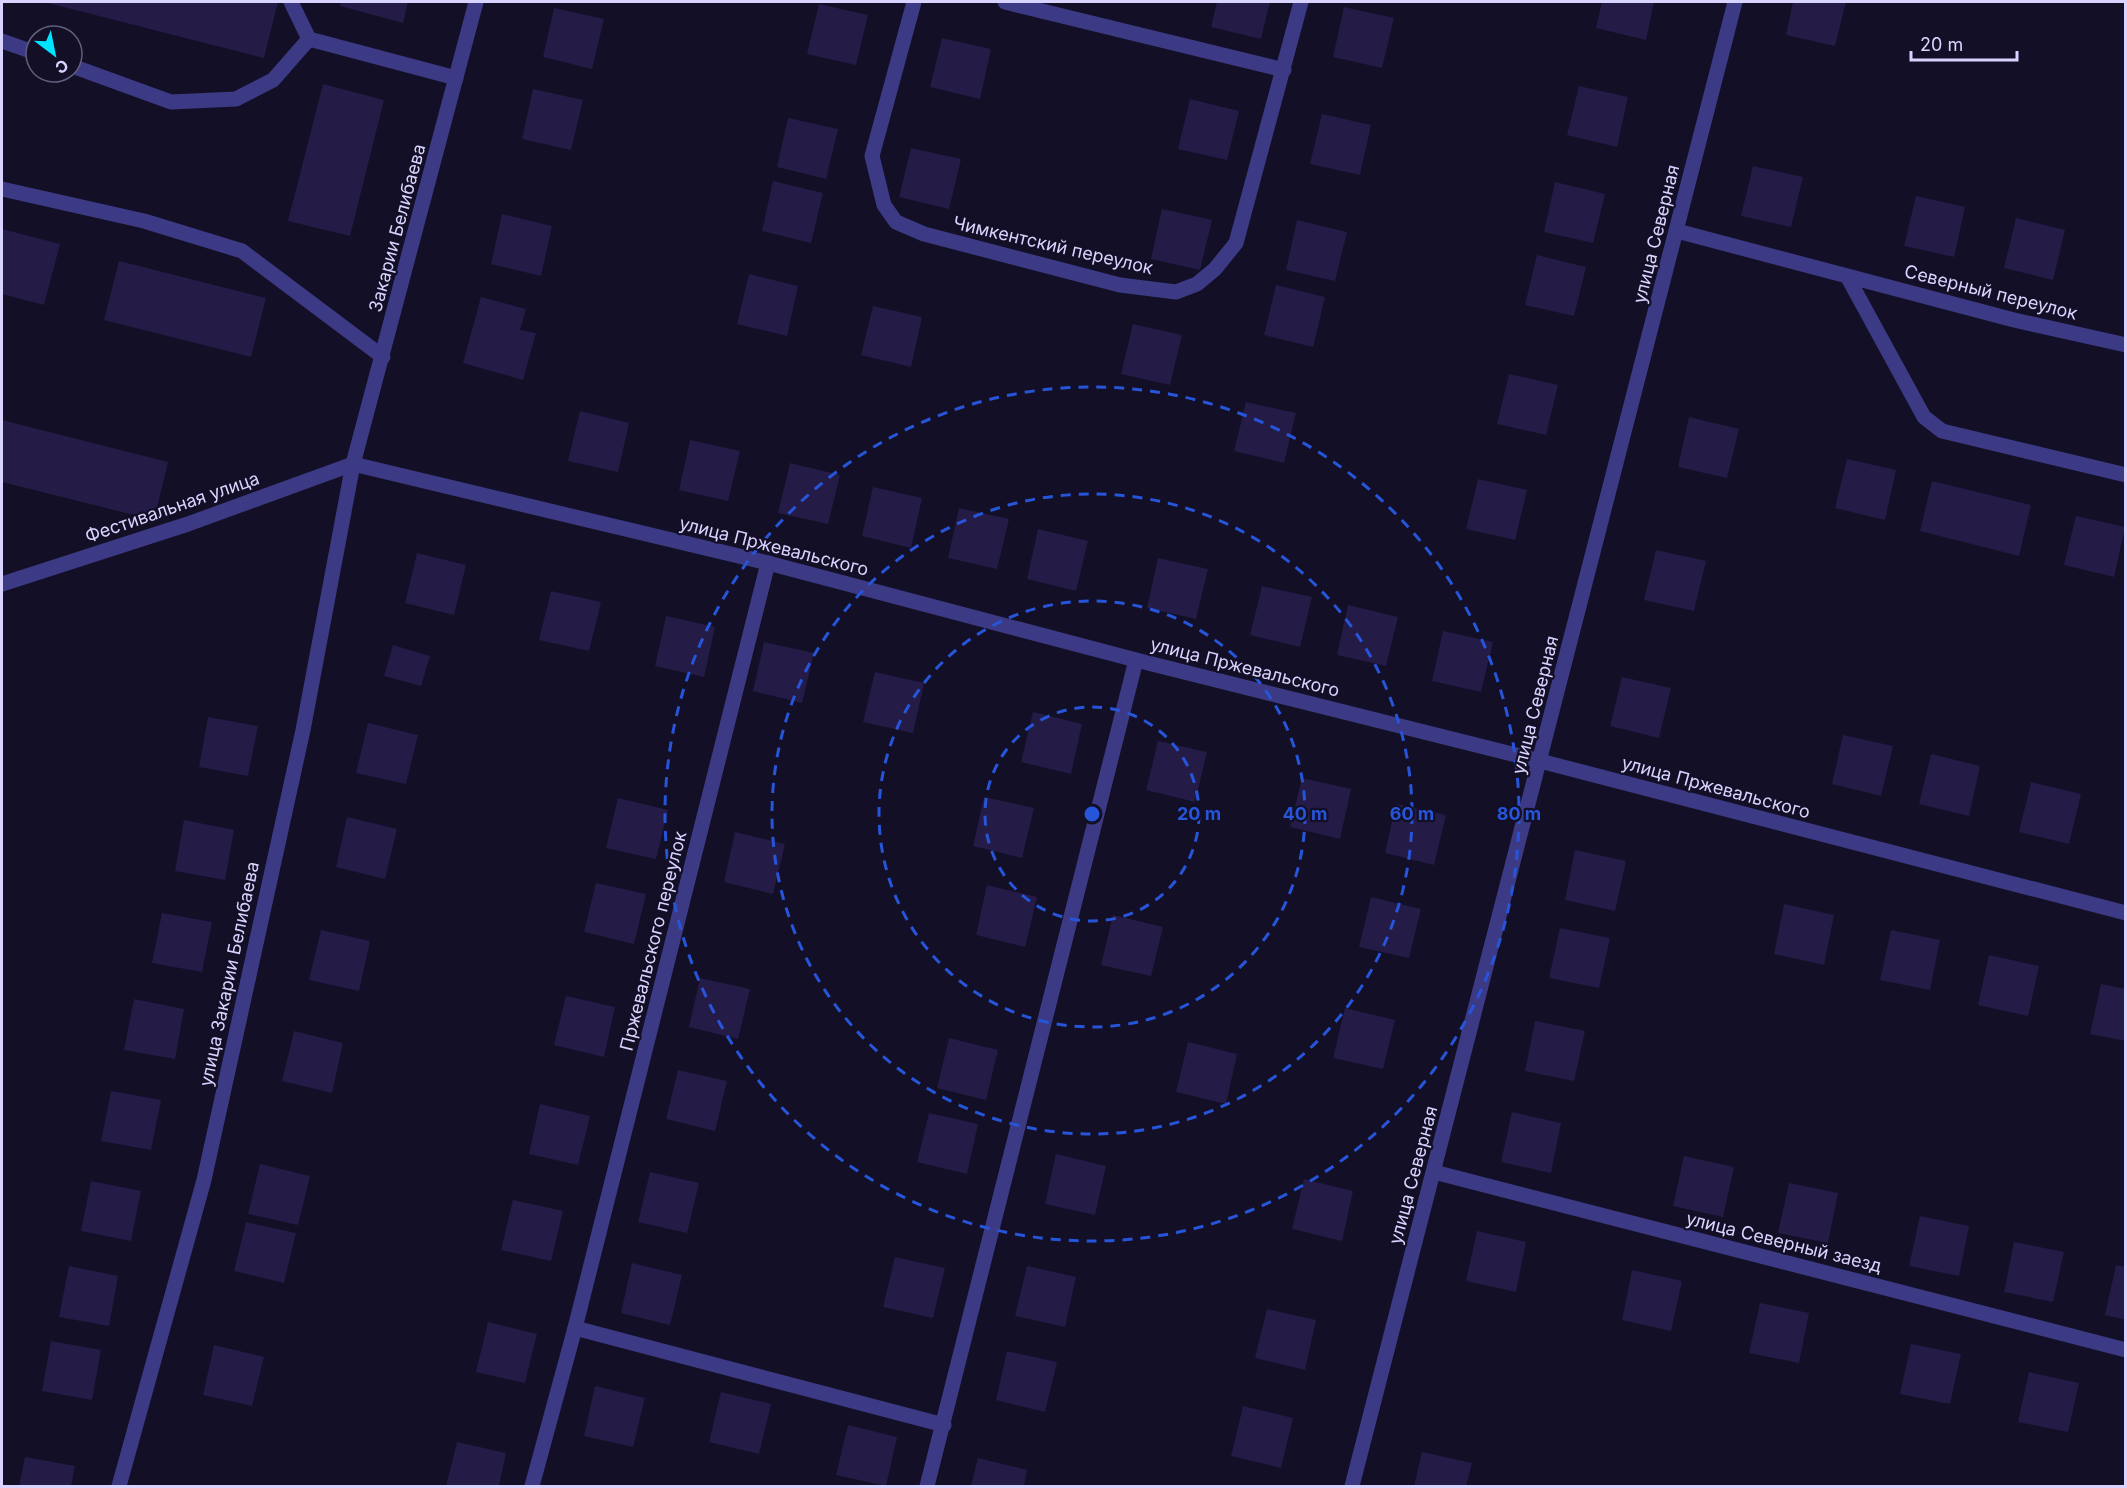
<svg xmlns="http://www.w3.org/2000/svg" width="2127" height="1488" viewBox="0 0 2127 1488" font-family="Inter,sans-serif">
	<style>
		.building { fill: #241b47 }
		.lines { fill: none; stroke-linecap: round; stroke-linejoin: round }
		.minor { stroke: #3d3a85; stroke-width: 15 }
		.ring { fill: none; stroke: #2655da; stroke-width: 3; stroke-dasharray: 10 8 }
		.labels { text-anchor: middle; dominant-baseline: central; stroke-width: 4.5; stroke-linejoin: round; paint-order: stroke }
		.street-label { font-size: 18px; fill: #d9d4ff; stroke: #130f26 }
		.centre { fill: #2655da; stroke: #130f26; stroke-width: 3 }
		.ring-label { font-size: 18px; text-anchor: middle; font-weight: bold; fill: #2655da; stroke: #130f26; stroke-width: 4.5; stroke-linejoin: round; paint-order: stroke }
	</style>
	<rect width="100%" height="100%" fill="#130f26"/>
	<g class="building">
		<polygon points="44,2 278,2 264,58"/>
		<polygon points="341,2 408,2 403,23 340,6"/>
		<polygon points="1217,2 1270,2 1261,39 1211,27"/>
		<polygon points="1602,2 1654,2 1646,40 1596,28"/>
		<polygon points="1793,2 1846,2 1835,46 1786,35"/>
		<polygon points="819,4 868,15 856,65 807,54"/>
		<polygon points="1344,7 1394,18 1382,68 1333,57"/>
		<polygon points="554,8 604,19 592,69 543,57"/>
		<polygon points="942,38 991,49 980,99 930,87"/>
		<polygon points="323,84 384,100 350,236 288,221"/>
		<polygon points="1579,86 1628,97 1617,147 1567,135"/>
		<polygon points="533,89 583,100 571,150 522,139"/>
		<polygon points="1190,99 1239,111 1227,160 1178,149"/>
		<polygon points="1322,114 1371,125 1360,175 1310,164"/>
		<polygon points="788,118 838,129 826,179 777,167"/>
		<polygon points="911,148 961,159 949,209 899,197"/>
		<polygon points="1753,166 1803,177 1791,227 1741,216"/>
		<polygon points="773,181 823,193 811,243 762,231"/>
		<polygon points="1555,182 1605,194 1593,243 1544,232"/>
		<polygon points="1916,196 1965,207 1954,257 1904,246"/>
		<polygon points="1162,209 1212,220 1200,270 1151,259"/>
		<polygon points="502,214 552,226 541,276 491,264"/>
		<polygon points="2016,218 2065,230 2053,280 2004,268"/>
		<polygon points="1297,220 1347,232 1335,281 1286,270"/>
		<polygon points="2,229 60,244 44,305 2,294"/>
		<polygon points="1537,255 1586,267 1574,316 1525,305"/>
		<polygon points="119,261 266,298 251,357 104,320"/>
		<polygon points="749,274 798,286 787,336 737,324"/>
		<polygon points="1276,285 1325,297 1313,347 1264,335"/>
		<polygon points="481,297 526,309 520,330 536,333 523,380 463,363"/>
		<polygon points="873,306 922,317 911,367 861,355"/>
		<polygon points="1133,324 1182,335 1170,385 1121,374"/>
		<polygon points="1509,374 1558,385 1546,435 1497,424"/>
		<polygon points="1246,402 1296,413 1284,463 1234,451"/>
		<polygon points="580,411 629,423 618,472 568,461"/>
		<polygon points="1689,417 1739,429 1727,478 1678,467"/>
		<polygon points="2,420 168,462 154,520 2,482"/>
		<polygon points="690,440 740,451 728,501 679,490"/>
		<polygon points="1847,459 1896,470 1885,520 1835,508"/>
		<polygon points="790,463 840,475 828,524 778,513"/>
		<polygon points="1478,479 1527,490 1515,540 1466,529"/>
		<polygon points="1932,481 2031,505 2019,556 1920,531"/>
		<polygon points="873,487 922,498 911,548 862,536"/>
		<polygon points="959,508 1009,519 997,569 948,558"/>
		<polygon points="2076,516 2125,527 2114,577 2064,565"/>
		<polygon points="1038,529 1088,541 1076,591 1027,579"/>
		<polygon points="1656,550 1706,561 1694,611 1644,600"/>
		<polygon points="417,553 466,565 454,615 405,603"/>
		<polygon points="1158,558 1208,569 1196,619 1147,608"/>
		<polygon points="1262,586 1312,597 1300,647 1250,635"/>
		<polygon points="551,591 601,602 589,651 539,640"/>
		<polygon points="1348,605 1398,617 1386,666 1337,655"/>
		<polygon points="666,616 715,627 704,677 655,666"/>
		<polygon points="1443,631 1493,642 1481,692 1432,681"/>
		<polygon points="764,642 814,653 802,703 753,691"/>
		<polygon points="393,645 430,656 421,686 384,676"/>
		<polygon points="875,672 924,683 913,733 863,722"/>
		<polygon points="1622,677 1671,688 1659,738 1610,726"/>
		<polygon points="1033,712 1082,724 1071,774 1021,762"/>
		<polygon points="208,717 258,726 248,776 199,767"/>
		<polygon points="368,723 418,735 406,784 356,773"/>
		<polygon points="1843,735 1893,746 1881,796 1832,784"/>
		<polygon points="1158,741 1207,752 1195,802 1146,790"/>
		<polygon points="1931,754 1980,766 1969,816 1919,804"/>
		<polygon points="1302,778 1351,789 1340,839 1290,827"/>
		<polygon points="2031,782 2081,794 2069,844 2019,832"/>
		<polygon points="984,797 1034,808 1022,858 973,846"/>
		<polygon points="618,798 668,810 656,859 606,848"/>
		<polygon points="1396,804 1446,815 1434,865 1385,853"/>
		<polygon points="347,817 397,829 385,879 336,867"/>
		<polygon points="184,820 234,830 225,880 175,871"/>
		<polygon points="735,832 785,844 773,894 724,882"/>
		<polygon points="1575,850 1626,861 1615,911 1565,900"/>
		<polygon points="596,883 646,894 634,944 584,932"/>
		<polygon points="987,885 1037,897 1025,947 976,935"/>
		<polygon points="1371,897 1421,909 1409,958 1359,947"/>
		<polygon points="1784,904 1834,915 1824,965 1774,954"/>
		<polygon points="162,913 212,922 202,972 152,963"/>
		<polygon points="1113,915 1163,927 1151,976 1101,965"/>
		<polygon points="1560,928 1610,938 1599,988 1549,978"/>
		<polygon points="321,930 370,941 359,991 309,980"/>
		<polygon points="1891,930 1940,940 1930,990 1880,980"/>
		<polygon points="1989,955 2039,966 2028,1016 1978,1005"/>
		<polygon points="700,978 750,989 738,1039 689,1027"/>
		<polygon points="2101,984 2126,989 2126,1041 2090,1034"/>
		<polygon points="566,996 615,1007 604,1057 554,1045"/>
		<polygon points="134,999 184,1009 175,1059 124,1050"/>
		<polygon points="1345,1008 1395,1020 1383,1069 1333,1058"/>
		<polygon points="1535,1021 1585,1031 1574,1081 1525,1071"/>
		<polygon points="294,1031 343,1043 332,1093 282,1081"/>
		<polygon points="949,1038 998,1050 986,1100 937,1088"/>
		<polygon points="1188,1042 1237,1054 1226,1104 1176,1092"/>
		<polygon points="678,1070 727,1081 715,1131 666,1119"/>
		<polygon points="111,1091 161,1100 151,1150 101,1141"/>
		<polygon points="540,1104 590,1116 578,1165 529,1154"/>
		<polygon points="1512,1112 1561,1123 1551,1173 1501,1162"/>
		<polygon points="929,1113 978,1124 967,1174 917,1162"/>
		<polygon points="1056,1154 1106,1166 1095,1215 1045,1204"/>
		<polygon points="1684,1156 1734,1167 1723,1217 1673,1206"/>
		<polygon points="260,1164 310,1176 298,1225 248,1214"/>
		<polygon points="650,1172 699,1183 687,1233 638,1222"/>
		<polygon points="1304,1179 1353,1191 1342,1241 1292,1229"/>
		<polygon points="91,1181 141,1191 131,1241 81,1231"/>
		<polygon points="1789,1183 1838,1193 1828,1243 1778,1233"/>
		<polygon points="513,1200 563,1211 551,1261 501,1250"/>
		<polygon points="1920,1216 1969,1226 1959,1276 1909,1266"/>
		<polygon points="246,1222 296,1233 284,1283 234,1271"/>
		<polygon points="1477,1231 1526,1242 1516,1292 1466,1281"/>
		<polygon points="2014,1242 2064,1252 2053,1302 2004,1292"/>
		<polygon points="895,1257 945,1268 933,1318 883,1307"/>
		<polygon points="632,1263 682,1275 670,1325 621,1313"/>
		<polygon points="2116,1265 2126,1267 2126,1320 2105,1315"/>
		<polygon points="69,1266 118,1276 109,1326 59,1317"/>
		<polygon points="1027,1266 1076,1277 1065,1327 1015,1316"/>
		<polygon points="1632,1270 1682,1281 1671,1331 1622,1320"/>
		<polygon points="1760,1303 1809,1313 1799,1363 1749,1353"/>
		<polygon points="1267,1309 1316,1320 1305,1370 1255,1358"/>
		<polygon points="488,1322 537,1334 525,1383 476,1372"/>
		<polygon points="51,1341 101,1350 92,1400 42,1391"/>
		<polygon points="1911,1344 1961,1354 1950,1404 1900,1394"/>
		<polygon points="214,1345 264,1357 252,1406 203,1395"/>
		<polygon points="1007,1351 1057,1362 1045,1412 996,1400"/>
		<polygon points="2029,1372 2079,1383 2068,1432 2018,1422"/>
		<polygon points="595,1386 645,1398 633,1447 584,1436"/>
		<polygon points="721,1392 771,1404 759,1454 709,1442"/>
		<polygon points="1243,1406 1293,1418 1281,1468 1231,1456"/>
		<polygon points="848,1425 897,1437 886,1486 836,1475"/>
		<polygon points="457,1442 506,1453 499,1486 446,1486"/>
		<polygon points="1422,1452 1472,1463 1466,1486 1414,1486"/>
		<polygon points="25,1457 75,1466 71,1486 19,1486"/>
		<polygon points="978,1458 1027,1470 1024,1486 971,1486"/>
	</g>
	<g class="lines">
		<g class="minor">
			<polyline points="291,2 309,39 456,78"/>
			<polyline points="914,2 872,156 884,205 896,222 924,234 1120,285 1176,292 1197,284 1215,269 1236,243 1301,2"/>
			<polyline points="1005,2 1284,70"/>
			<polyline points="2,41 36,53"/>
			<polyline points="72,66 171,102 236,99 273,80 309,39"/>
			<polyline points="2,189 144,221 242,251 383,357"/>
			<polyline points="1677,231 2014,320 2126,345"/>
			<polyline points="1847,276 1924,417 1942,431 2126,475"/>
			<polyline points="353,464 768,563 1136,660 1540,761 2126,913"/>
			<polyline points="2,584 188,524 353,464"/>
			<polyline points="1434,1172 2126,1350"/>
			<polyline points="575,1328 944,1425"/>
			<polyline points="119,1486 204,1180 303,730 353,464 476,2"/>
			<polyline points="532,1486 575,1328 768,563"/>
			<polyline points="927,1486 1136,660"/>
			<polyline points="1352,1486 1735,2"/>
		</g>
	</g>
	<g class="ring">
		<circle cx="1092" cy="814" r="107"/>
		<circle cx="1092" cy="814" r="213"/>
		<circle cx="1092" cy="814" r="320"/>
		<circle cx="1092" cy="814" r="427"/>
	</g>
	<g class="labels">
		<g class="street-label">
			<text transform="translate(397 228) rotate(-75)">Закарии Белибаева</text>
			<text transform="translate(1656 234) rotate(-76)">улица Северная</text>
			<text transform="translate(1053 245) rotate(13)">Чимкентский переулок</text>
			<text transform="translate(1991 292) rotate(14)">Северный переулок</text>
			<text transform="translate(172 507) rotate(-19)">Фестивальная улица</text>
			<text transform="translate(774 546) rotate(14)">улица Пржевальского</text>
			<text transform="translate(1245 667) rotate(14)">улица Пржевальского</text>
			<text transform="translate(1535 705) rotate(-76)">улица Северная</text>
			<text transform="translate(1716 787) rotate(15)">улица Пржевальского</text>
			<text transform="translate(653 941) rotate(-76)">Пржевальского переулок</text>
			<text transform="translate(229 974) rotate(-78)">улица Закарии Белибаева</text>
			<text transform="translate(1413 1175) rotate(-75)">улица Северная</text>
			<text transform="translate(1784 1242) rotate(14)">улица Северный заезд</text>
		</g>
	</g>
	<circle cx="1092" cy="814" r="9" class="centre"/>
	<g class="ring-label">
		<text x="1199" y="820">20 m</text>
		<text x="1305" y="820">40 m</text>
		<text x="1412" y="820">60 m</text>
		<text x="1519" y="820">80 m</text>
	</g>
	<rect width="2127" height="1488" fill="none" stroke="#d9d4ff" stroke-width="6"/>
	<g transform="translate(54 54) rotate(148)"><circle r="28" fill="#130f26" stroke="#625e7d" stroke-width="1.5"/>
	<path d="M0-4.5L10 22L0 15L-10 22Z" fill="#00e5ff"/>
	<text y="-9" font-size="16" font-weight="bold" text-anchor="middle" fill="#d9d4ff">С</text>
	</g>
	<path d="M1911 51v9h106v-9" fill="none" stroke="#d9d4ff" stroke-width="3"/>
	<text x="1920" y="51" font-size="18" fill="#d9d4ff" stroke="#130f26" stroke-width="4.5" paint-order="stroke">20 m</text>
</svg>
